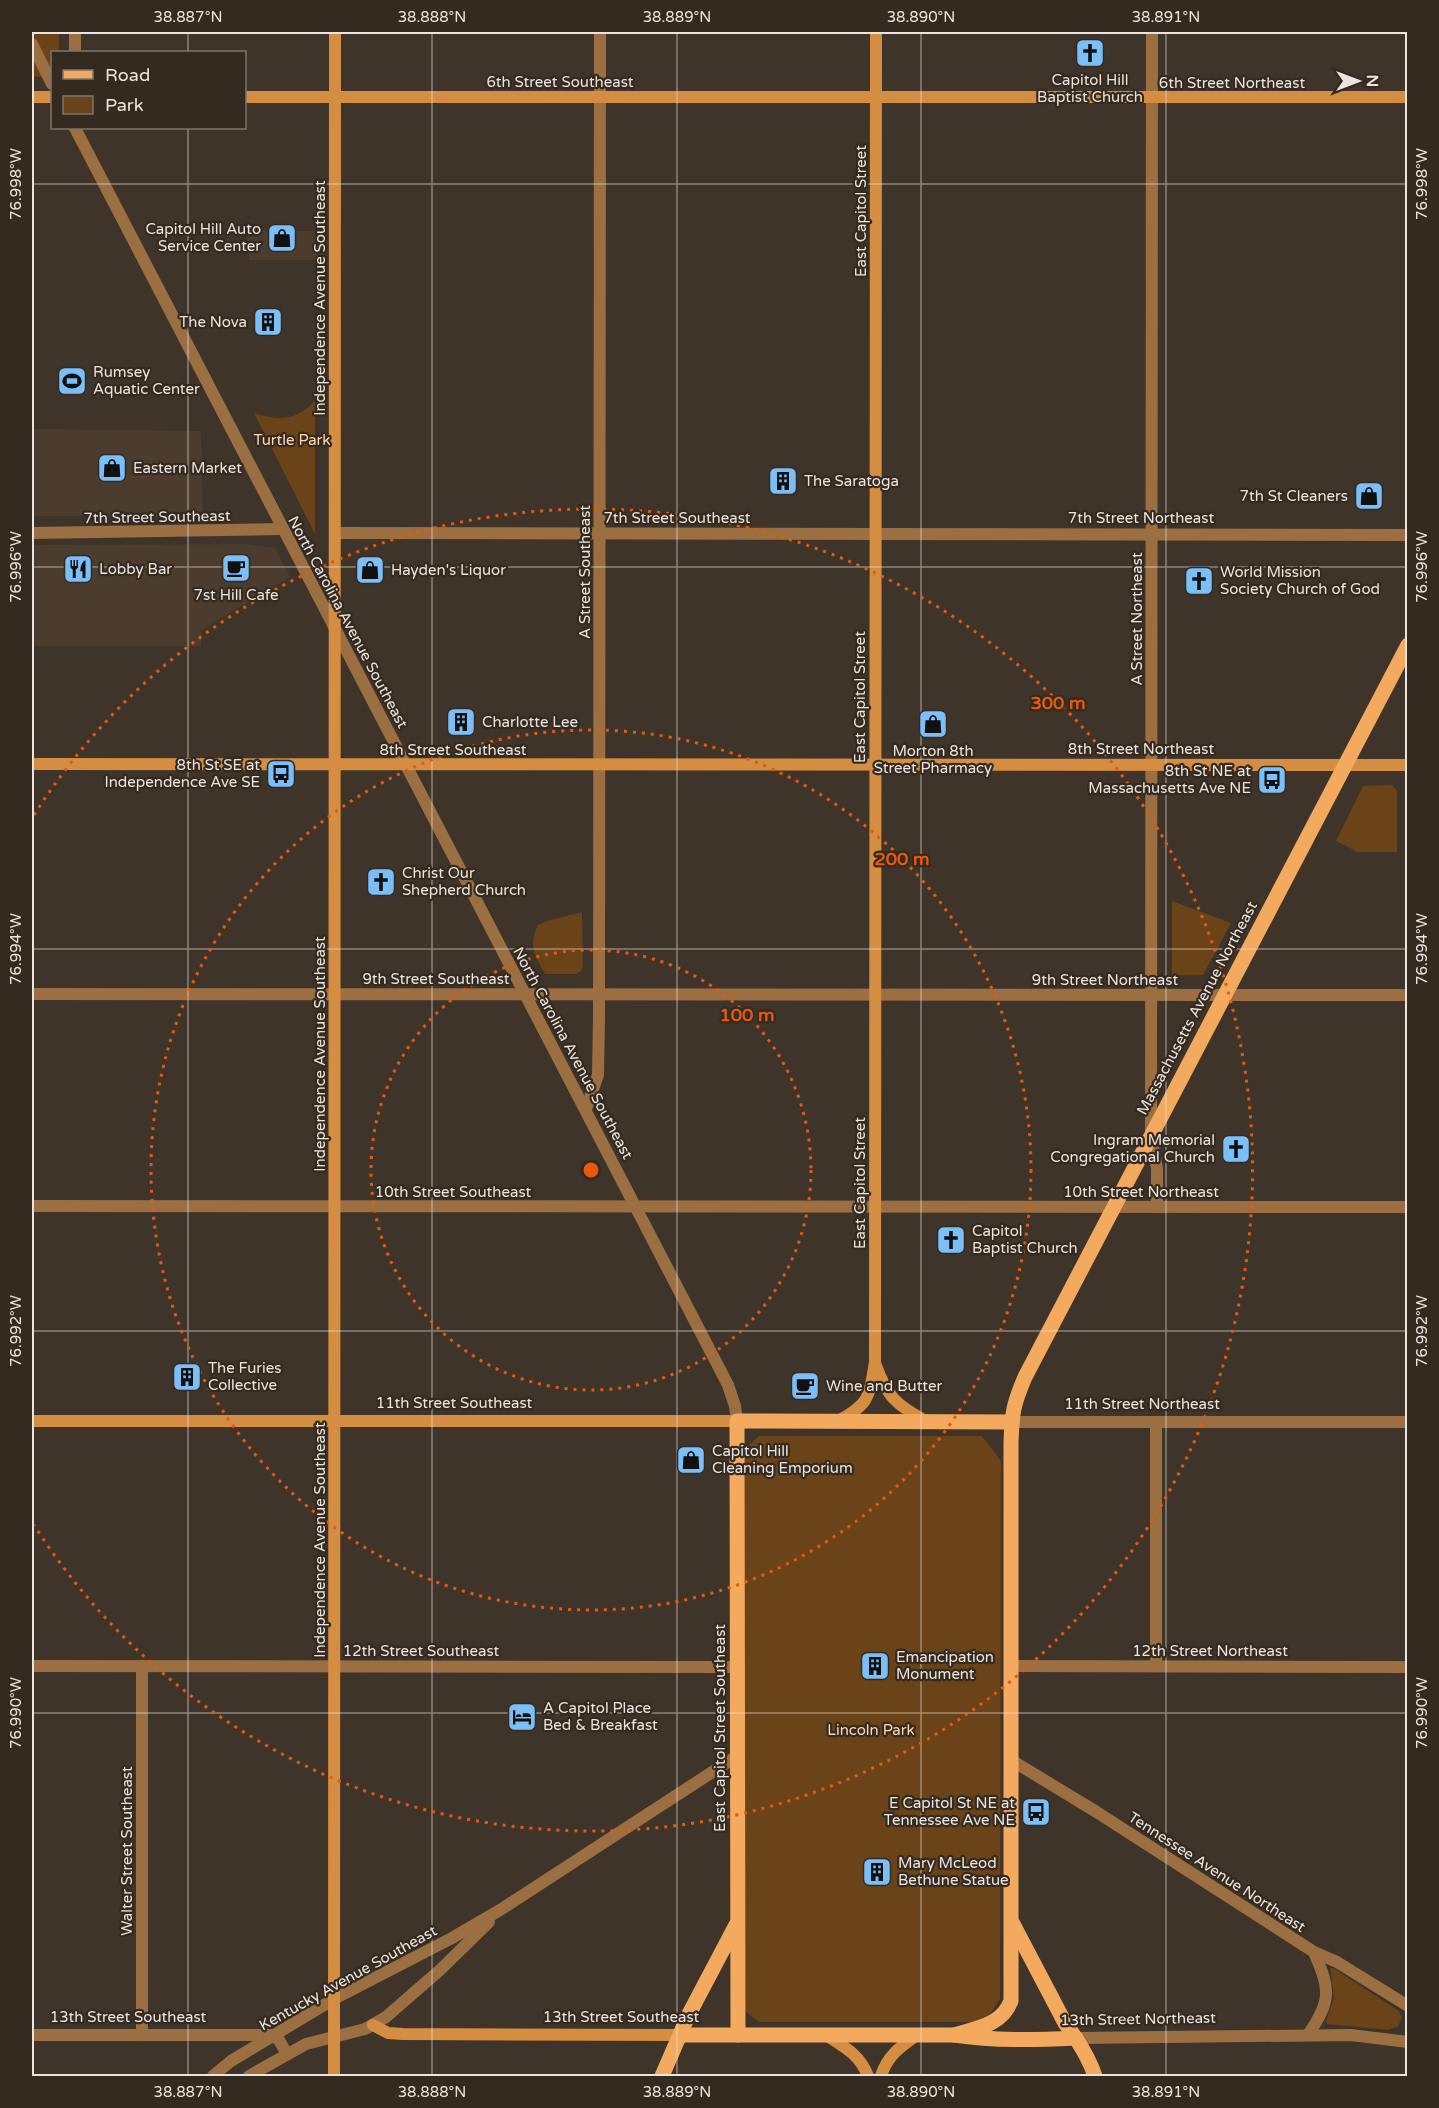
<svg xmlns="http://www.w3.org/2000/svg" width="1439" height="2108" viewBox="0 0 1439 2108" font-family="'Varela Round',sans-serif">
	<style>
		.built { fill: #4b3c2d }
		.green { fill: #6b4318 }
		.lines { fill: none; stroke-linecap: round; stroke-linejoin: round }
		.pedestrian { stroke: #9b6f42; stroke-width: 12 }
		.minor { stroke: #9b6f42; stroke-width: 12 }
		.tertiary { stroke: #9b6f42; stroke-width: 12 }
		.secondary { stroke: #d48d41; stroke-width: 12 }
		.primary { stroke: #f3aa5f; stroke-width: 15 }
		.ticks { fill: none; stroke: #ece5df; stroke-width: 1.5; stroke-opacity: 0.45 }
		.ring { fill: none; stroke: #e8590c; stroke-width: 3; stroke-dasharray: 3 6 }
		.labels { text-anchor: middle; dominant-baseline: central; stroke-width: 4.5; stroke-linejoin: round; paint-order: stroke }
		.poi-label { font-size: 15px; fill: #ece5df; stroke: #342a20; text-anchor: start }
		.street-label { font-size: 15px; fill: #ece5df; stroke: #342a20 }
		.park-label { font-size: 15px; fill: #ffdab7; stroke: #342a20 }
		.centre { fill: #e8590c; stroke: #342a20; stroke-width: 3 }
		.ring-label { font-size: 18px; text-anchor: middle; font-weight: bold; fill: #e8590c; stroke: #342a20; stroke-width: 4.5; stroke-linejoin: round; paint-order: stroke }
		.neatline { fill: none; stroke: #ece5df; stroke-width: 2 }
		.ticks-label { font-size: 15px; text-anchor: middle; fill: #ece5df }
	</style>
	<rect width="100%" height="100%" fill="#3e342a"/>
	<g class="built">
		<polygon points="247,231 323,231 324,260 249,260"/>
		<polygon points="32,429 201,431 203,516 32,516"/>
		<polygon points="247,544 275,548 290,577 201,630 201,646 32,646 32,545"/>
	</g>
	<g class="green">
		<polygon points="32,32 59,32 59,52 52,52 52,77 32,77"/>
		<path d="M315 401V534L254 413C279 421 296 421 315 401Z"/>
		<polygon points="1387,785 1392,785 1397,791 1397,852 1358,852 1336,841 1363,786"/>
		<polygon points="1172,901 1231,923 1203,975 1172,975"/>
		<path d="M582 912 583 966 581 971 576 974H545C535 955 528 947 538 925L547 921Z"/>
		<polygon points="759,1436 982,1436 1001,1461 1000,1999 985,2022 759,2022 741,2008 741,1452"/>
		<polygon points="1330,1968 1333,1968 1399,2011 1402,2018 1398,2026 1388,2030 1327,2024 1326,2021 1334,1998"/>
	</g>
	<g class="lines">
		<polyline class="pedestrian" points="1151,1135 1157,1169 1157,1207"/>
		<g class="minor">
			<polyline points="75,52 75,32"/>
			<polyline points="32,533 282,529"/>
			<polyline points="335,533 1408,535"/>
			<polyline points="32,994 1408,995"/>
			<polyline points="586,1109 598,1075 599,1017 600,32"/>
			<polyline points="1151,1134 1152,32"/>
			<polyline points="32,1206 1408,1207"/>
			<polyline points="1012,1422 1408,1422"/>
			<polyline points="1156,1423 1156,1666"/>
			<polyline points="32,1666 737,1667"/>
			<polyline points="1012,1666 1408,1667"/>
			<polyline points="32,2035 272,2035 279,2040 287,2054"/>
			<polyline points="142,2035 142,1666"/>
		</g>
		<g class="tertiary">
			<polyline points="32,44 52,84"/>
			<polyline points="75,128 728,1385 735,1406 737,1421"/>
			<polyline points="1011,1760 1095,1811 1314,1952 1337,1962 1408,2006"/>
			<path d="M1308 2035C1331 2000 1331 1991 1314 1952"/>
			<polyline points="1076,2038 1351,2035 1408,2042"/>
			<polyline points="213,2076 231,2061 334,1999 452,1938 500,1910 737,1756"/>
			<polyline points="249,2076 306,2044 365,2029 386,2017 440,1970 489,1922"/>
		</g>
		<g class="secondary">
			<polyline points="32,97 52,97"/>
			<polyline points="244,97 1408,97"/>
			<polyline points="32,764 1408,765"/>
			<path d="M875 1363C888 1399 895 1403 927 1422"/>
			<polyline points="32,1421 737,1421"/>
			<path d="M838 1421C870 1404 869 1397 875 1362L876 32"/>
			<polyline points="373,2025 388,2033 403,2034 680,2035"/>
			<path d="M826 2035C845 2047 860 2055 868 2076"/>
			<polyline points="334,2076 335,32"/>
			<path d="M881 2076C887 2056 901 2046 917 2035"/>
		</g>
		<g class="primary">
			<path d="M1013 1924 1065 2023C1077 2039 1089 2058 1095 2076"/>
			<path d="M680 2035H954C995 2041 1035 2040 1076 2038"/>
			<polyline points="738,2035 737,1421 1012,1422"/>
			<path d="M954 2035C977 2028 1002 2025 1011 2001V1443C1012 1413 1013 1405 1025 1377L1408 645"/>
			<polyline points="662,2076 688,2016 736,1925"/>
		</g>
	</g>
	<path class="ticks" d="M188 32V52M432 32V2076M677 32V2076M921 32V2076M1166 32V2076M188 128V2076M32 184H1408M32 567H1408M32 949H1408M32 1331H1408M32 1713H1408"/>
	<g class="ring">
		<circle cx="591" cy="1170" r="220"/>
		<circle cx="591" cy="1170" r="440"/>
		<path d="M34 815A661 661 0 1 1 34 1525"/>
	</g>
	<defs>
		<g id="church-square" transform="scale(1.5)"><rect x="-9" y="-9" width="18" height="18" rx="4" fill="#7abff8" stroke="#342a20"/><path d="M-1.2-6h2.4v3.5h3.3v2.4h-3.3V6h-2.4V-.1h-3.3v-2.4h3.3Z" fill="#111"/></g>
		<g id="shop-square" transform="scale(1.5)"><rect x="-9" y="-9" width="18" height="18" rx="4" fill="#7abff8" stroke="#342a20"/><path d="M-5-2.5h2.3a2.7 3.5 0 0 1 5.4 0H5L5.5 6h-11ZM-1.5-2.5h3a1.5 2.3 0 0 0-3 0Z" fill="#111"/></g>
		<g id="building-square" transform="scale(1.5)"><rect x="-9" y="-9" width="18" height="18" rx="4" fill="#7abff8" stroke="#342a20"/><path d="M-4-6H4V6H1V3H-1V6H-4ZM-2.5-4.3h1.7v1.8h-1.7ZM.8-4.3h1.7v1.8H.8ZM-2.5-1h1.7V.8h-1.7ZM.8-1h1.7V.8H.8Z" fill="#111"/></g>
		<g id="stadium-square" transform="scale(1.5)"><rect x="-9" y="-9" width="18" height="18" rx="4" fill="#7abff8" stroke="#342a20"/><path d="M0-5a6.5 5 0 1 0 0 10a6.5 5 0 1 0 0-10ZM-3.5-1.8h7v3.6h-7Z" fill="#111"/></g>
		<g id="cafe-square" transform="scale(1.5)"><rect x="-9" y="-9" width="18" height="18" rx="4" fill="#7abff8" stroke="#342a20"/><path d="M-5.5-4.5H6V0H3Q3 3.5 0 3.5H-2.5Q-5.5 3.5-5.5 0ZM3-3.2v2h1.7v-2ZM-6 4.5H4V6H-6Z" fill="#111"/></g>
		<g id="restaurant-square" transform="scale(1.5)"><rect x="-9" y="-9" width="18" height="18" rx="4" fill="#7abff8" stroke="#342a20"/><path d="M-5-6h1v4h1v-4h1v4h1v-4h1v5L-1.5 .5V6h-2V.5L-5-1ZM5-6V6H3V1.5H1.5Q1.5-4 5-6Z" fill="#111"/></g>
		<g id="bus-square" transform="scale(1.5)"><rect x="-9" y="-9" width="18" height="18" rx="4" fill="#7abff8" stroke="#342a20"/><path d="M-5-6H5V4H4V6H2V4H-2V6H-4V4H-5ZM-3.5-4V0h7V-4ZM-3.5 1.2v1.5H-2V1.2ZM2 1.2v1.5H3.5V1.2Z" fill="#111"/></g>
		<g id="hotel-square" transform="scale(1.5)"><rect x="-9" y="-9" width="18" height="18" rx="4" fill="#7abff8" stroke="#342a20"/><path d="M-6-4.5h1.5V1H6V5H4.5V3h-9V5H-6ZM-4 0a1.8 1.8 0 1 1 3.6 0ZM.5 0V-2.5h3Q6-2.5 6 0Z" fill="#111"/></g>
	</defs>
	<g fill-rule="evenodd">
		<use href="#church-square" x="1090" y="53"/>
		<use href="#shop-square" x="282" y="238"/>
		<use href="#building-square" x="268" y="322"/>
		<use href="#stadium-square" x="72" y="381"/>
		<use href="#shop-square" x="112" y="468"/>
		<use href="#building-square" x="783" y="481"/>
		<use href="#shop-square" x="1369" y="496"/>
		<use href="#cafe-square" x="236" y="568"/>
		<use href="#restaurant-square" x="78" y="569"/>
		<use href="#shop-square" x="370" y="570"/>
		<use href="#church-square" x="1199" y="581"/>
		<use href="#building-square" x="461" y="722"/>
		<use href="#shop-square" x="933" y="724"/>
		<use href="#bus-square" x="281" y="774"/>
		<use href="#bus-square" x="1272" y="780"/>
		<use href="#church-square" x="381" y="882"/>
		<use href="#church-square" x="1236" y="1149"/>
		<use href="#church-square" x="951" y="1240"/>
		<use href="#building-square" x="187" y="1377"/>
		<use href="#cafe-square" x="805" y="1386"/>
		<use href="#shop-square" x="691" y="1460"/>
		<use href="#building-square" x="875" y="1666"/>
		<use href="#hotel-square" x="522" y="1717"/>
		<use href="#bus-square" x="1036" y="1812"/>
		<use href="#building-square" x="877" y="1872"/>
	</g>
	<g class="labels">
		<g class="poi-label">
			<text x="1090" y="80" text-anchor="middle">Capitol Hill<tspan x="1090" dy="17">Baptist Church</tspan></text>
			<text x="261" y="229" text-anchor="end">Capitol Hill Auto<tspan x="261" dy="17">Service Center</tspan></text>
			<text x="247" y="322" text-anchor="end">The Nova</text>
			<text x="93" y="372">Rumsey<tspan x="93" dy="17">Aquatic Center</tspan></text>
			<text x="133" y="468">Eastern Market</text>
			<text x="804" y="481">The Saratoga</text>
			<text x="1348" y="496" text-anchor="end">7th St Cleaners</text>
			<text x="99" y="569">Lobby Bar</text>
			<text x="391" y="570">Hayden's Liquor</text>
			<text x="1220" y="572">World Mission<tspan x="1220" dy="17">Society Church of God</tspan></text>
			<text x="236" y="595" text-anchor="middle">7st Hill Cafe</text>
			<text x="482" y="722">Charlotte Lee</text>
			<text x="933" y="751" text-anchor="middle">Morton 8th<tspan x="933" dy="17">Street Pharmacy</tspan></text>
			<text x="260" y="765" text-anchor="end">8th St SE at<tspan x="260" dy="17">Independence Ave SE</tspan></text>
			<text x="1251" y="771" text-anchor="end">8th St NE at<tspan x="1251" dy="17">Massachusetts Ave NE</tspan></text>
			<text x="402" y="873">Christ Our<tspan x="402" dy="17">Shepherd Church</tspan></text>
			<text x="1215" y="1140" text-anchor="end">Ingram Memorial<tspan x="1215" dy="17">Congregational Church</tspan></text>
			<text x="972" y="1231">Capitol<tspan x="972" dy="17">Baptist Church</tspan></text>
			<text x="208" y="1368">The Furies<tspan x="208" dy="17">Collective</tspan></text>
			<text x="826" y="1386">Wine and Butter</text>
			<text x="712" y="1451">Capitol Hill<tspan x="712" dy="17">Cleaning Emporium</tspan></text>
			<text x="896" y="1657">Emancipation<tspan x="896" dy="17">Monument</tspan></text>
			<text x="543" y="1708">A Capitol Place<tspan x="543" dy="17">Bed &amp; Breakfast</tspan></text>
			<text x="1015" y="1803" text-anchor="end">E Capitol St NE at<tspan x="1015" dy="17">Tennessee Ave NE</tspan></text>
			<text x="898" y="1863">Mary McLeod<tspan x="898" dy="17">Bethune Statue</tspan></text>
		</g>
		<g class="street-label">
			<text x="560" y="82">6th Street Southeast</text>
			<text x="1232" y="83">6th Street Northeast</text>
			<text transform="translate(861 211) rotate(-90)">East Capitol Street</text>
			<text transform="translate(320 298) rotate(-90)">Independence Avenue Southeast</text>
			<text transform="translate(157 517) rotate(-1)">7th Street Southeast</text>
			<text x="677" y="518">7th Street Southeast</text>
			<text x="1141" y="518">7th Street Northeast</text>
			<text transform="translate(585 572) rotate(-90)">A Street Southeast</text>
			<text transform="translate(1137 619) rotate(-90)">A Street Northeast</text>
			<text transform="translate(348 622) rotate(62)">North Carolina Avenue Southeast</text>
			<text transform="translate(860 697) rotate(-90)">East Capitol Street</text>
			<text x="1141" y="749">8th Street Northeast</text>
			<text x="453" y="750">8th Street Southeast</text>
			<text x="436" y="979">9th Street Southeast</text>
			<text x="1105" y="980">9th Street Northeast</text>
			<text transform="translate(1197 1008) rotate(-62)">Massachusetts Avenue Northeast</text>
			<text transform="translate(573 1053) rotate(62)">North Carolina Avenue Southeast</text>
			<text transform="translate(320 1054) rotate(-90)">Independence Avenue Southeast</text>
			<text transform="translate(860 1183) rotate(-90)">East Capitol Street</text>
			<text x="453" y="1192">10th Street Southeast</text>
			<text x="1141" y="1192">10th Street Northeast</text>
			<text x="454" y="1403">11th Street Southeast</text>
			<text x="1142" y="1404">11th Street Northeast</text>
			<text transform="translate(320 1540) rotate(-90)">Independence Avenue Southeast</text>
			<text x="421" y="1651">12th Street Southeast</text>
			<text x="1210" y="1651">12th Street Northeast</text>
			<text transform="translate(720 1728) rotate(-90)">East Capitol Street Southeast</text>
			<text transform="translate(127 1851) rotate(-90)">Walter Street Southeast</text>
			<text transform="translate(1217 1872) rotate(33)">Tennessee Avenue Northeast</text>
			<text transform="translate(348 1978) rotate(-29)">Kentucky Avenue Southeast</text>
			<text x="128" y="2017">13th Street Southeast</text>
			<text x="621" y="2017">13th Street Southeast</text>
			<text transform="translate(1138 2019) rotate(-1)">13th Street Northeast</text>
		</g>
		<g class="park-label">
			<text x="292" y="440">Turtle Park</text>
			<text x="871" y="1730">Lincoln Park</text>
		</g>
	</g>
	<circle cx="591" cy="1170" r="9" class="centre"/>
	<g class="ring-label">
		<text x="1058" y="709">300 m</text>
		<text x="902" y="865">200 m</text>
		<text x="747" y="1021">100 m</text>
	</g>
	<rect width="1439" height="2108" fill="none" stroke="#342a20" stroke-width="66"/>
	<rect x="51" y="51" width="195" height="78" fill="#342a20" stroke="#7e756c" stroke-width="1.5"/>
	<rect x="63" y="70" width="30" height="9" fill="#f3aa5f" stroke="#7e756c" stroke-width="1.5"/>
	<text x="105" y="81" font-size="18" fill="#ece5df">Road</text>
	<rect x="63" y="96" width="30" height="18" fill="#6b4318" stroke="#7e756c" stroke-width="1.5"/>
	<text x="105" y="111" font-size="18" fill="#ece5df">Park</text>
	<g transform="translate(1358 81) rotate(90)" stroke="#342a20" stroke-width="4.5" paint-order="stroke">
	<path d="M0-4.5L10 22L0 15L-10 22Z" fill="#ece5df"/>
	<text y="-9" font-size="16" font-weight="bold" text-anchor="middle" fill="#ece5df">N</text>
	</g>
	<rect x="33" y="33" width="1373" height="2042" class="neatline"/>
	<g class="ticks-label">
		<text x="188" y="22">38.887°N</text>
		<text x="432" y="22">38.888°N</text>
		<text x="677" y="22">38.889°N</text>
		<text x="921" y="22">38.890°N</text>
		<text x="1166" y="22">38.891°N</text>
		<text transform="translate(1422 184) rotate(-90)" y="5">76.998°W</text>
		<text transform="translate(16 184) rotate(-90)" y="5">76.998°W</text>
		<text transform="translate(1422 567) rotate(-90)" y="5">76.996°W</text>
		<text transform="translate(16 567) rotate(-90)" y="5">76.996°W</text>
		<text transform="translate(1422 949) rotate(-90)" y="5">76.994°W</text>
		<text transform="translate(16 949) rotate(-90)" y="5">76.994°W</text>
		<text transform="translate(16 1331) rotate(-90)" y="5">76.992°W</text>
		<text transform="translate(1422 1331) rotate(-90)" y="5">76.992°W</text>
		<text transform="translate(16 1713) rotate(-90)" y="5">76.990°W</text>
		<text transform="translate(1422 1713) rotate(-90)" y="5">76.990°W</text>
		<text x="188" y="2097">38.887°N</text>
		<text x="432" y="2097">38.888°N</text>
		<text x="677" y="2097">38.889°N</text>
		<text x="921" y="2097">38.890°N</text>
		<text x="1166" y="2097">38.891°N</text>
	</g>
</svg>
